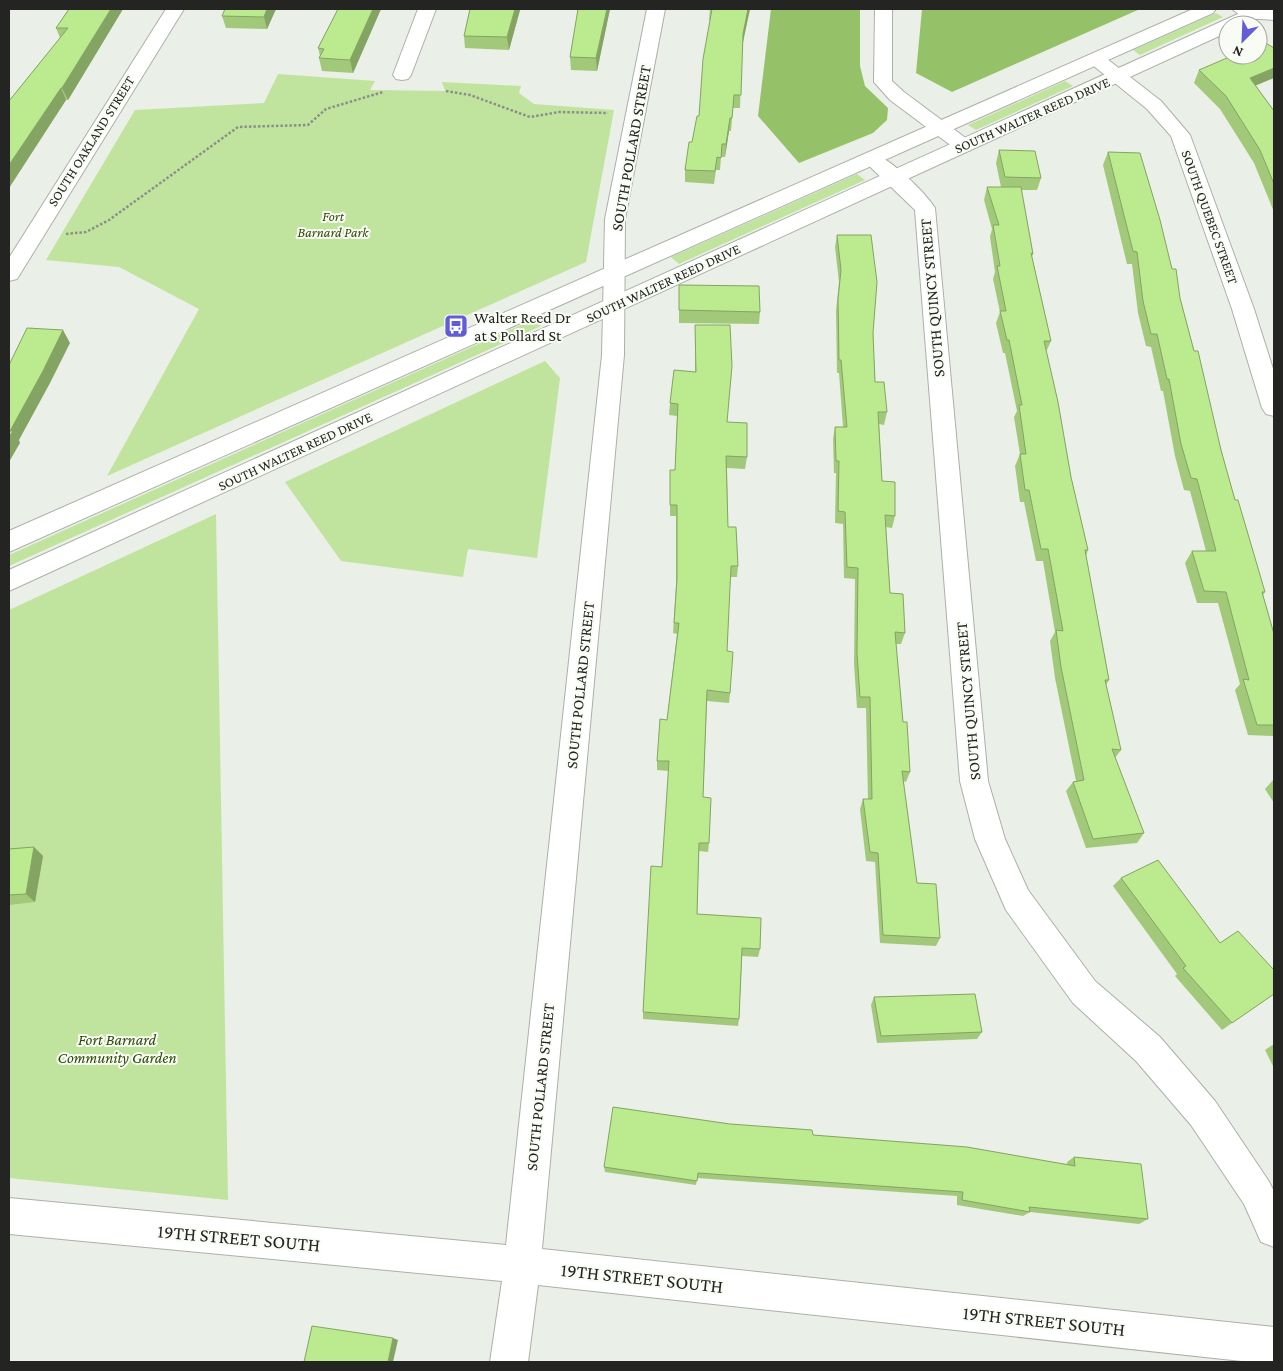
<svg xmlns="http://www.w3.org/2000/svg" width="1283" height="1371" viewBox="0 0 1283 1371" font-family="'Crimson Pro',serif">
	<style>
		.green { fill: #c0e49e }
		.forest { fill: #95c268 }
		.lines { fill: none; stroke-linecap: round; stroke-linejoin: round }
		.street-casing { stroke: #acb0a9; stroke-width: 2 }
		.secondary-casing { stroke: #acb0a9; stroke-width: 2 }
		.path { stroke: #8c8f89; stroke-width: 2.5; stroke-dasharray: 2.5 2; stroke-linecap: butt }
		.street { fill: #fff; fill-rule: evenodd }
		.secondary { fill: #fff; fill-rule: evenodd }
		.wall { fill: #a2c97a }
		.shaded-wall { fill: #84a463 }
		.building { fill: #bcea8e; stroke: #84a463 }
		.labels { text-anchor: middle; dominant-baseline: central; stroke-width: 4; stroke-linejoin: round; paint-order: stroke }
		.far-street-label { font-size: 14px; fill: #242522; stroke: #f8fcf4 }
		.far-park-label { font-size: 14px; font-style: italic; fill: #2d4806; stroke: #f8fcf4 }
		.street-label { font-size: 16px; fill: #242522; stroke: #f8fcf4 }
		.poi-label { font-size: 16px; fill: #242522; stroke: #f8fcf4; text-anchor: start }
		.park-label { font-size: 16px; font-style: italic; fill: #2d4806; stroke: #f8fcf4 }
		.near-street-label { font-size: 19px; fill: #242522; stroke: #f8fcf4 }
	</style>
	<rect width="100%" height="100%" fill="#eaefe7"/>
	<g class="green">
		<polygon points="1216,13 1223,17 1140,55 1133,50"/>
		<polygon points="278,74 375,81 370,90 445,91 442,82 521,86 519,93 534,104 614,110 586,262 107,476 199,309 119,267 46,260 135,110 264,103"/>
		<polygon points="1065,81 1073,86 976,130 968,125"/>
		<polygon points="857,174 865,180 679,264 671,257"/>
		<polygon points="534,319 541,326 9,566 9,555"/>
		<polygon points="545,361 560,378 537,558 468,549 463,577 341,561 285,482"/>
		<polygon points="216,514 228,1200 9,1178 9,610"/>
	</g>
	<g class="forest">
		<polygon points="771,9 860,9 860,66 865,86 888,108 887,120 873,133 799,163 758,116"/>
		<polygon points="922,9 1140,9 952,92 916,73"/>
	</g>
	<g class="lines">
		<g class="street-casing">
			<g id="street">
				<polygon points="166,9 184,9 17,279 9,281 9,258"/>
				<polygon points="418,9 436,9 411,75 408,79 402,80 396,79 393,75"/>
				<polygon points="647,9 665,9 625,219 624,355 542,1249 1274,1327 1274,1362 1251,1362 538,1285 528,1362 490,1362 502,1281 9,1234 9,1198 506,1245 602,355 605,219"/>
				<polygon points="875,9 892,9 892,81 904,92 971,142 974,146 971,150 964,152 957,150 890,100 874,82"/>
				<polygon points="1232,9 1274,10 1274,20 1244,18"/>
				<polygon points="1096,54 1102,55 1161,101 1190,135 1254,309 1274,372 1274,416 1266,414 1262,408 1232,309 1171,136 1147,109 1090,63 1087,59 1090,55"/>
				<path d="M872 153C890 158 925 192 935 208L988 781 1005 839 1028 890 1095 981 1160 1037 1215 1101 1268 1180 1274 1191V1247L1261 1242 1244 1204 1191 1125 1136 1061 1073 1003 1006 910 975 839 960 781 915 210 862 159 865 155Z"/>
			</g>
		</g>
		<g class="secondary-casing">
			<g id="secondary">
				<polygon points="1193,9 1216,9 1213,13 9,552 9,531"/>
				<polygon points="1249,9 1272,9 1269,13 1242,25 1228,25 1228,32 9,591 9,570"/>
			</g>
		</g>
		<g class="path">
			<polyline points="446,91 470,95 530,117 559,112 608,113"/>
			<polyline points="66,234 86,232 109,220 238,127 308,125 326,109 383,92"/>
		</g>
		<use href="#street" class="street"/>
		<use href="#secondary" class="secondary"/>
	</g>
	<g class="wall">
		<polygon points="69,9 123,9 68,100 66,100 9,188 9,101 60,38 56,28"/>
		<polygon points="276,9 267,29 226,28 222,16"/>
		<polygon points="338,9 381,9 353,73 322,71 319,58 320,56 318,48"/>
		<polygon points="470,9 522,9 522,10 520,10 509,50 465,48 464,36"/>
		<polygon points="610,9 597,71 571,70 570,57"/>
		<polygon points="710,9 750,9 742,44 740,108 733,108 731,131 729,131 725,157 721,157 720,170 716,170 714,184 685,182 685,170 692,142 699,116 710,20 709,20"/>
		<polygon points="1199,70 1256,86 1274,111 1274,212 1254,163 1220,109 1194,83"/>
		<polygon points="999,150 1041,178 1037,190 1021,190 1033,254 1032,257 1051,341 1046,352 1071,477 1088,550 1086,556 1109,680 1106,685 1121,750 1115,758 1144,833 1137,843 1086,848 1066,791 1073,782 1076,781 1055,678 1050,641 1055,632 1043,561 1036,561 1024,502 1020,502 1015,466 1020,454 1014,417 1017,411 1005,353 1003,353 996,323 1000,312 993,279 995,272 990,237 992,229 984,200 987,187 1001,187 996,163"/>
		<polygon points="1108,152 1172,269 1221,450 1235,500 1265,592 1263,595 1274,634 1274,736 1248,735 1235,690 1240,684 1218,603 1197,603 1185,563 1192,551 1206,551 1190,491 1184,490 1175,456 1163,391 1161,391 1151,347 1146,346 1138,313 1132,264 1127,264 1103,165"/>
		<polygon points="837,235 873,333 875,382 887,412 884,425 879,424 882,481 895,516 892,528 886,527 890,593 905,633 901,644 896,644 903,722 910,772 906,782 903,781 917,883 940,938 936,946 880,943 875,862 866,861 860,809 863,799 868,799 866,708 857,708 854,664 855,579 844,578 843,524 835,523 836,473 834,473 833,439 835,427 843,427 839,373 837,373 836,311 839,282 835,247"/>
		<polygon points="679,285 760,312 759,324 679,323"/>
		<polygon points="695,325 727,422 747,457 745,469 727,468 728,527 738,566 737,577 730,577 727,651 730,693 729,703 707,701 703,797 709,843 708,852 699,851 697,914 760,949 758,957 742,956 739,1019 738,1026 643,1019 643,1012 662,867 669,771 657,770 657,761 667,720 677,634 673,633 676,585 676,516 670,516 670,470 675,470 677,416 669,415 670,403 695,372"/>
		<polygon points="1274,779 1274,803 1265,789"/>
		<polygon points="34,847 43,856 35,902 9,905 9,849"/>
		<polygon points="1121,878 1220,943 1274,994 1222,1030 1175,976 1177,974 1113,886"/>
		<polygon points="874,997 982,1032 977,1039 877,1043 871,1005"/>
		<polygon points="1274,1044 1274,1068 1265,1050"/>
		<polygon points="730,1124 813,1135 1067,1164 1067,1162 1074,1157 1148,1219 1139,1224 1030,1212 1023,1216 957,1205 957,1196 697,1178 696,1185 605,1172 604,1167"/>
	</g>
	<g class="shaded-wall">
		<polygon points="111,9 123,9 68,100 62,88"/>
		<polygon points="267,9 276,9 267,29 264,17"/>
		<polygon points="373,9 381,9 353,73 350,60"/>
		<polygon points="515,9 519,9 520,10 509,50 507,37"/>
		<polygon points="607,9 610,9 597,71 596,58"/>
		<polygon points="748,9 750,9 742,47 743,34"/>
		<polygon points="1274,68 1274,78 1245,90 1250,78"/>
		<polygon points="61,88 66,100 9,188 9,165"/>
		<polygon points="730,118 729,131 725,157 726,144"/>
		<polygon points="63,330 70,343 50,383 19,440 20,443 9,462 9,437 10,431"/>
		<polygon points="34,847 43,856 35,902 26,894"/>
		<polygon points="393,1338 398,1340 393,1362 388,1362"/>
	</g>
	<g class="building">
		<polygon points="69,9 111,9 62,88 61,88 9,165 9,101 68,28 56,28"/>
		<polygon points="225,9 267,9 264,17 222,16"/>
		<polygon points="338,9 373,9 350,60 319,58 324,49 318,48"/>
		<polygon points="470,9 515,9 507,37 464,36"/>
		<polygon points="578,9 607,9 596,58 570,57"/>
		<polygon points="712,9 748,9 743,34 741,95 734,95 732,118 730,118 726,144 722,144 721,158 717,157 715,171 685,170 689,142 692,142 697,116 699,116 703,59"/>
		<polygon points="1264,42 1274,48 1274,68 1250,78 1274,111 1274,184 1260,150 1226,96 1199,70 1234,55 1258,55 1258,45"/>
		<polygon points="999,150 1035,151 1041,178 1005,177"/>
		<polygon points="1108,152 1140,153 1160,220 1172,269 1176,269 1180,298 1194,351 1198,351 1221,450 1235,500 1238,500 1265,592 1262,592 1274,634 1274,725 1257,725 1243,679 1249,680 1226,592 1204,591 1192,551 1216,551 1197,479 1191,478 1181,444 1169,379 1167,379 1157,334 1151,334 1143,301 1137,252 1133,251"/>
		<polygon points="987,187 1021,187 1033,254 1031,253 1051,341 1044,341 1058,402 1071,477 1088,550 1085,550 1109,680 1105,680 1121,750 1112,749 1144,833 1093,839 1073,782 1084,780 1061,667 1056,630 1063,631 1048,549 1041,549 1029,490 1025,490 1020,454 1026,454 1019,405 1022,405 1009,340 1007,340 1000,311 1006,311 997,266 1000,266 993,225 999,225"/>
		<polygon points="837,235 871,235 877,282 873,333 875,382 884,382 887,412 878,412 882,481 895,482 895,516 885,515 890,593 903,594 905,633 895,632 903,722 907,722 910,772 902,771 917,883 936,884 940,938 883,935 878,853 870,852 863,799 872,799 870,697 860,697 857,653 858,568 847,567 845,512 838,511 839,461 836,461 835,427 847,427 841,360 839,360 838,299 841,270"/>
		<polygon points="679,285 759,286 760,312 679,310"/>
		<polygon points="695,325 730,325 732,366 727,422 747,423 747,457 726,456 728,527 736,527 738,566 731,566 727,651 733,652 730,693 707,690 703,797 711,798 709,843 699,843 697,914 761,918 760,949 742,948 739,1019 643,1012 651,866 662,867 669,761 657,761 660,719 667,720 679,623 674,623 677,579 677,505 670,505 670,470 675,470 678,404 670,403 674,370 696,372"/>
		<polygon points="27,328 63,330 43,371 10,431 13,431 9,437 9,365"/>
		<polygon points="34,847 26,894 9,895 9,849"/>
		<polygon points="1158,860 1220,943 1238,931 1274,970 1274,994 1232,1023 1183,968 1186,966 1121,878"/>
		<polygon points="975,994 982,1032 881,1036 874,997"/>
		<polygon points="613,1107 730,1124 812,1130 813,1135 967,1147 1075,1166 1074,1157 1141,1164 1148,1219 1029,1207 1030,1212 962,1200 963,1192 698,1173 697,1181 604,1167"/>
		<polygon points="312,1326 393,1338 388,1362 304,1362"/>
	</g>
	<defs>
		<g id="bus-square" transform="scale(1.25)"><rect x="-9" y="-9" width="18" height="18" rx="4" fill="#625dd6" stroke="#f8fcf4"/><path d="M-5-6H5V4H4V6H2V4H-2V6H-4V4H-5ZM-3.5-4V0h7V-4ZM-3.5 1.2v1.5H-2V1.2ZM2 1.2v1.5H3.5V1.2Z" fill="#fff"/></g>
	</defs>
	<g fill-rule="evenodd">
		<use href="#bus-square" x="456" y="326"/>
	</g>
	<g class="labels">
		<g class="far-street-label">
			<text transform="translate(1032 115) rotate(-24)">SOUTH WALTER REED DRIVE</text>
			<text transform="translate(91 141) rotate(-58)">SOUTH OAKLAND STREET</text>
			<text transform="translate(1210 217) rotate(70)">SOUTH QUEBEC STREET</text>
			<text transform="translate(663 283) rotate(-25)">SOUTH WALTER REED DRIVE</text>
			<text transform="translate(295 451) rotate(-25)">SOUTH WALTER REED DRIVE</text>
		</g>
		<g class="far-park-label">
			<text x="333" y="216">Fort<tspan x="333" dy="16">Barnard Park</tspan></text>
		</g>
		<g class="street-label">
			<text transform="translate(631 148) rotate(-80)">SOUTH POLLARD STREET</text>
			<text transform="translate(932 298) rotate(-95)">SOUTH QUINCY STREET</text>
			<text transform="translate(580 685) rotate(-84)">SOUTH POLLARD STREET</text>
			<text transform="translate(968 701) rotate(-95)">SOUTH QUINCY STREET</text>
			<text transform="translate(540 1087) rotate(-84)">SOUTH POLLARD STREET</text>
		</g>
		<g class="poi-label">
			<text x="474" y="317">Walter Reed Dr<tspan x="474" dy="18">at S Pollard St</tspan></text>
		</g>
		<g class="park-label">
			<text x="117" y="1039">Fort Barnard<tspan x="117" dy="18">Community Garden</tspan></text>
		</g>
		<g class="near-street-label">
			<text transform="translate(239 1238) rotate(5)">19TH STREET SOUTH</text>
			<text transform="translate(642 1278) rotate(6)">19TH STREET SOUTH</text>
			<text transform="translate(1044 1321) rotate(6)">19TH STREET SOUTH</text>
		</g>
	</g>
	<rect width="1283" height="1371" fill="none" stroke="#242522" stroke-width="20"/>
	<g transform="translate(1243 40) rotate(204)"><circle r="24" fill="#f8fcf4" stroke="#a3a6a0"/>
	<path d="M0-4L9 19L0 12L-9 19Z" fill="#625dd6"/>
	<text y="-8" font-size="14" font-weight="bold" text-anchor="middle" fill="#242522">N</text>
	</g>
</svg>
